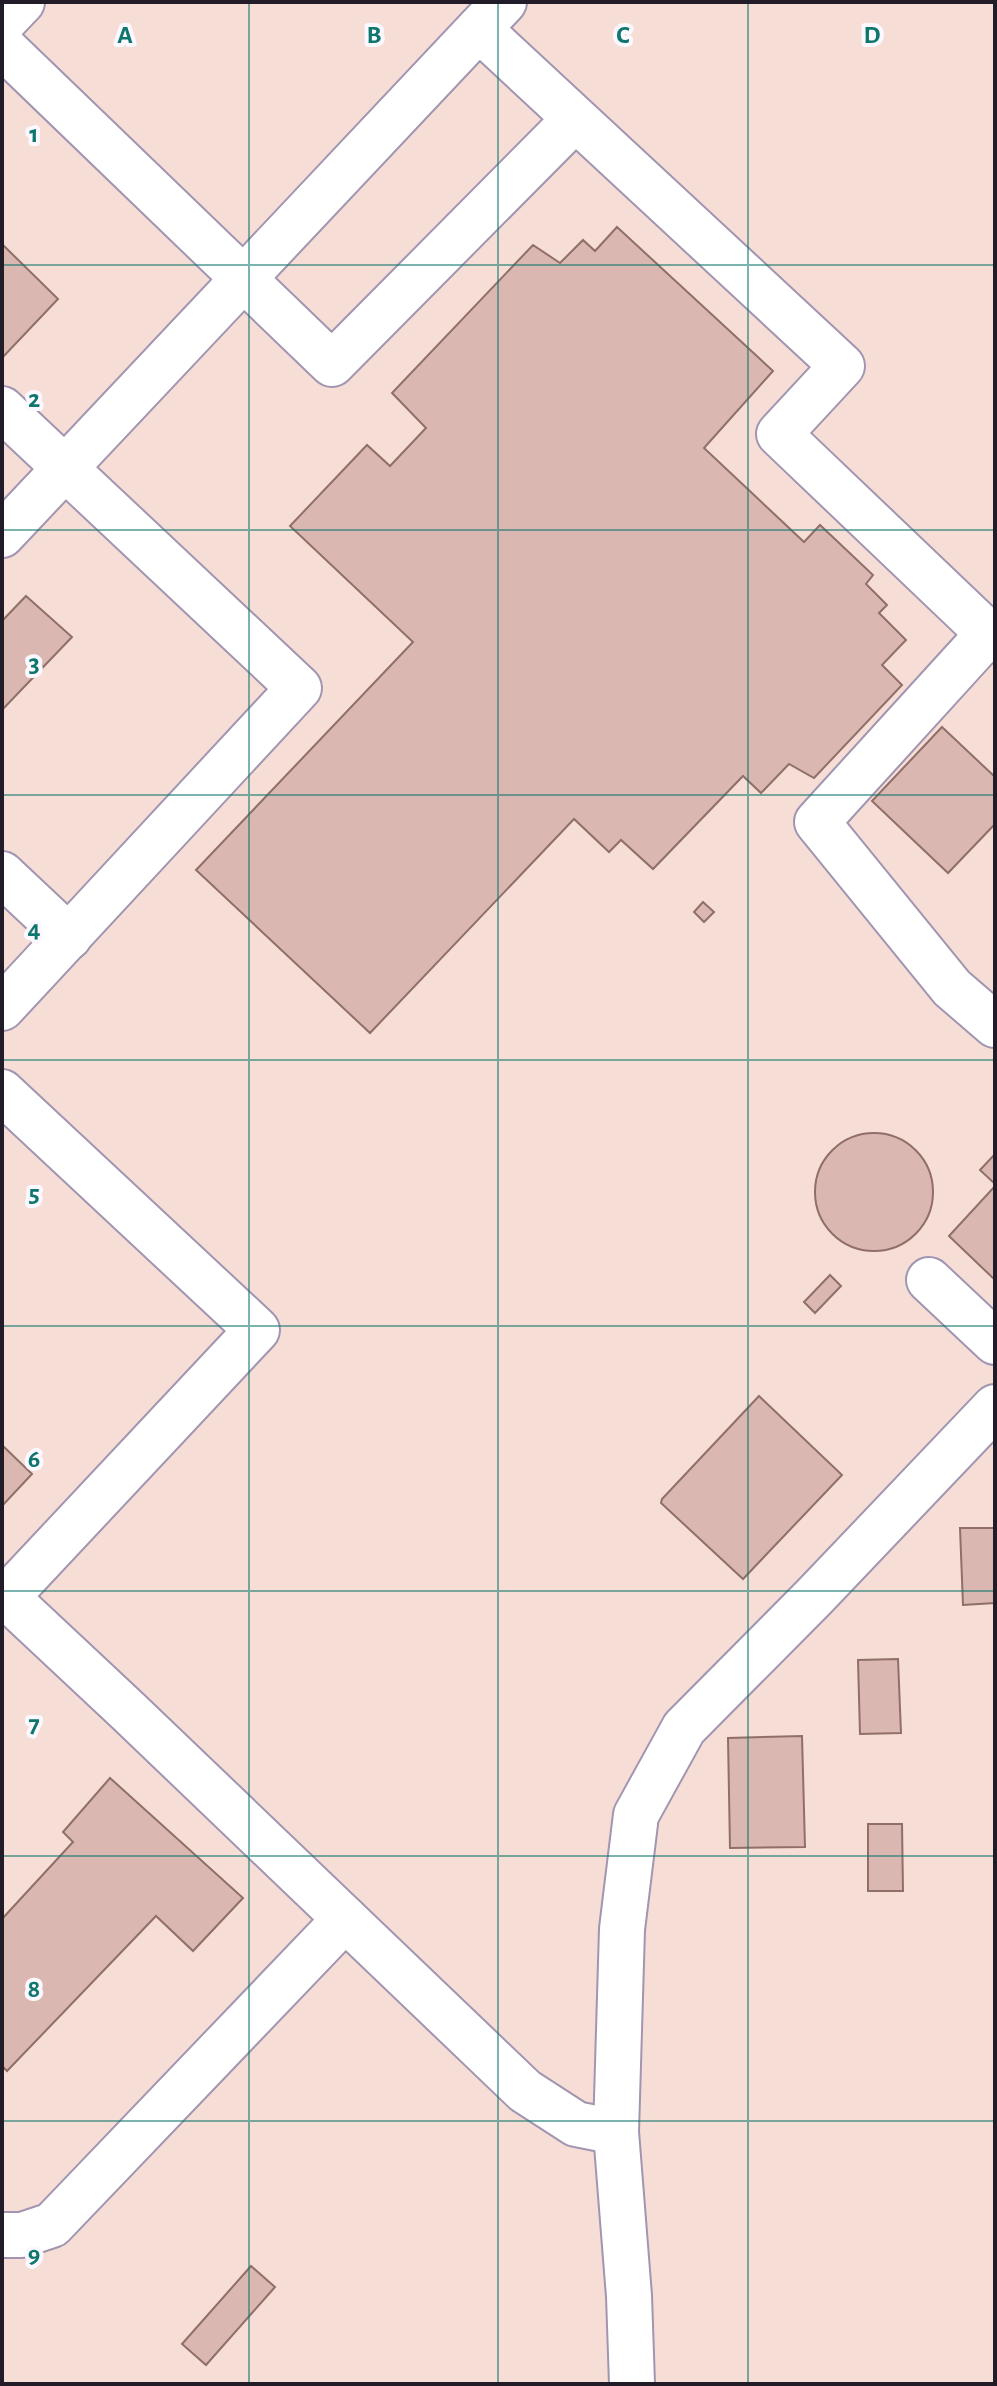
<svg xmlns="http://www.w3.org/2000/svg" width="997" height="2386" viewBox="0 0 997 2386" font-family="'Alegreya Sans',sans-serif">
	<style>
		.industrial { fill: #f6ddd5 }
		.building { fill: #dbb7b1; stroke: #906f69; stroke-width: 2 }
		.lines { fill: none; stroke-linecap: round; stroke-linejoin: round }
		.minor-casing { stroke: #a195b1; stroke-width: 48 }
		.minor { stroke: #fff; stroke-width: 44 }
		.grid { fill: none; stroke: #0f766e; stroke-width: 2; stroke-opacity: 0.55 }
		.grid-label { font-size: 26px; text-anchor: middle; font-weight: bold; fill: #0f766e; stroke: #fbf9ff; stroke-width: 8; stroke-linejoin: round; paint-order: stroke }
	</style>
	<rect width="100%" height="100%" fill="#f1e9fb"/>
	<rect class="industrial" x="2" y="2" width="993" height="2382"/>
	<g class="building">
		<polygon points="617,227 773,371 704,448 804,542 820,525 873,575 866,584 887,605 879,613 906,640 882,665 902,685 814,778 789,764 761,793 743,776 653,869 621,840 609,852 574,819 370,1033 196,870 413,642 290,526 367,445 390,466 426,428 392,393 533,245 560,263 583,240 595,251"/>
		<polygon points="2,244 58,299 2,358"/>
		<polygon points="26,596 72,637 2,710 2,621"/>
		<polygon points="942,727 995,777 995,824 948,873 872,801"/>
		<polygon points="703,902 714,912 704,922 694,912"/>
		<circle cx="874" cy="1192" r="59"/>
		<polygon points="995,1154 995,1184 980,1170"/>
		<polygon points="995,1186 995,1280 949,1236"/>
		<polygon points="830,1275 841,1286 815,1313 804,1302"/>
		<polygon points="759,1396 842,1475 743,1579 661,1503 662,1499"/>
		<polygon points="2,1445 32,1474 2,1506"/>
		<polygon points="960,1528 995,1528 995,1603 963,1605"/>
		<polygon points="898,1659 901,1733 860,1734 858,1660"/>
		<polygon points="802,1736 805,1847 730,1848 728,1738"/>
		<polygon points="110,1778 243,1898 193,1951 156,1916 7,2071 2,2066 2,1919 73,1842 63,1832"/>
		<polygon points="868,1824 902,1824 903,1891 868,1891"/>
		<polygon points="251,2266 275,2287 206,2365 182,2344"/>
	</g>
	<g class="lines">
		<g class="minor-casing">
			<g id="minor">
				<polyline points="2,23 22,2"/>
				<polyline points="479,29 842,366 779,434 995,640"/>
				<polyline points="2,46 332,364 575,119"/>
				<polyline points="2,409 299,688 2,1008"/>
				<polyline points="2,535 504,2"/>
				<polyline points="989,633 817,822 952,988 995,1025"/>
				<polyline points="2,874 69,937"/>
				<polyline points="2,1092 257,1330 2,1602"/>
				<polyline points="929,1280 995,1342"/>
				<polyline points="2,1593 128,1711 525,2091 576,2124 616,2132"/>
				<polyline points="2,2235 22,2235 52,2225 345,1919"/>
				<polyline points="632,2384 629,2296 616,2132 622,1929 636,1815 684,1728 815,1596 995,1407"/>
			</g>
		</g>
		<use href="#minor" class="minor"/>
	</g>
	<path class="grid" d="M249 2V2384M498 2V2384M748 2V2384M2 265H995M2 530H995M2 795H995M2 1060H995M2 1326H995M2 1591H995M2 1856H995M2 2121H995"/>
	<g class="grid-label">
		<text x="125" y="43">A</text>
		<text x="374" y="43">B</text>
		<text x="623" y="43">C</text>
		<text x="872" y="43">D</text>
		<text x="34" y="142">1</text>
		<text x="34" y="407">2</text>
		<text x="34" y="672">3</text>
		<text x="34" y="937">4</text>
		<text x="34" y="1202">5</text>
		<text x="34" y="1467">6</text>
		<text x="34" y="1732">7</text>
		<text x="34" y="1997">8</text>
		<text x="34" y="2263">9</text>
	</g>
	<rect width="997" height="2386" fill="none" stroke="#211c27" stroke-width="8"/>
</svg>
